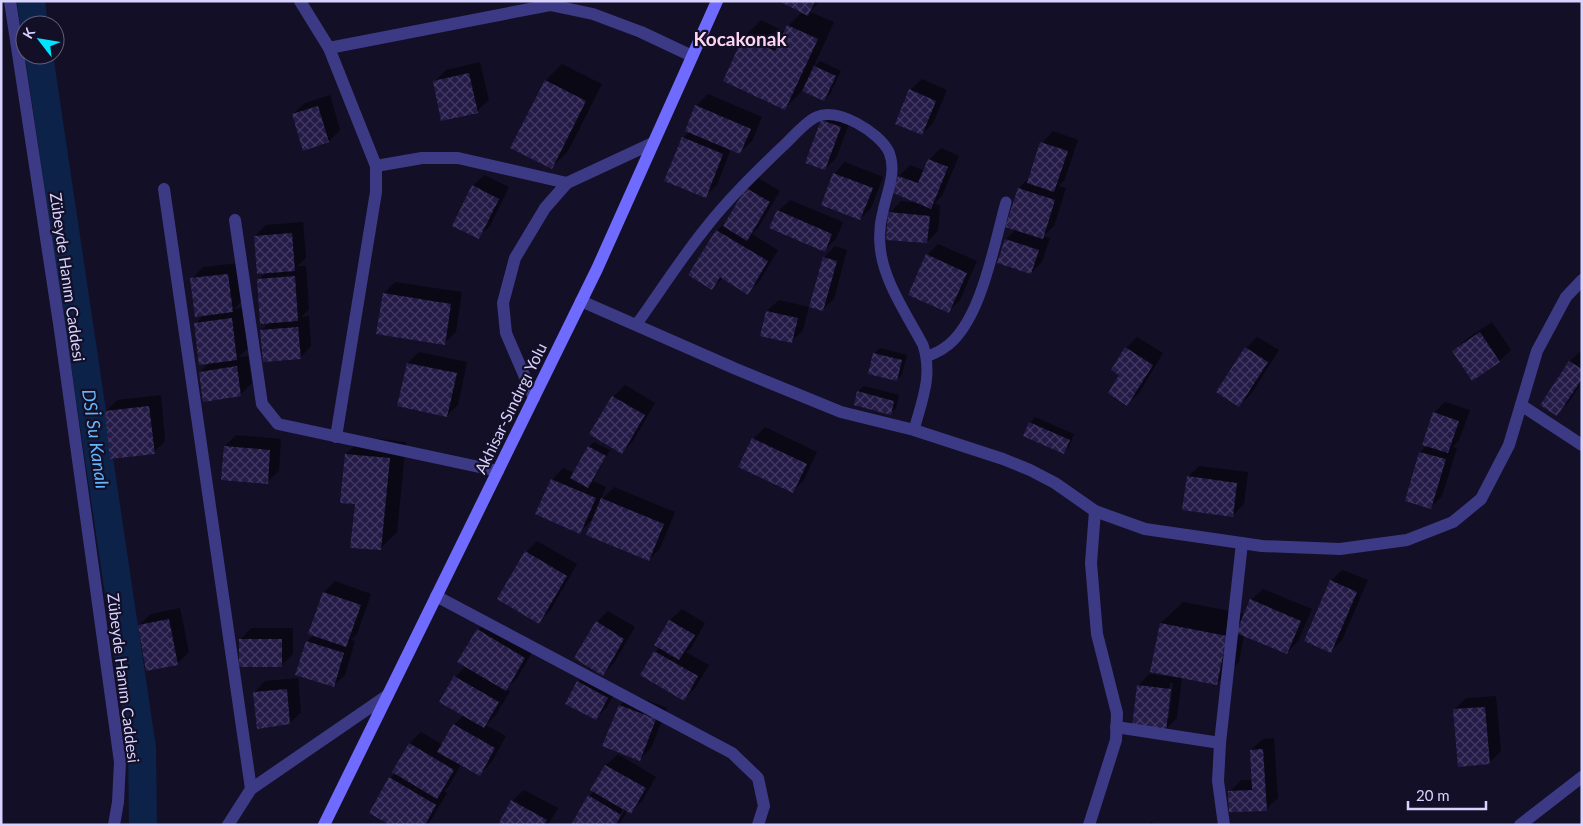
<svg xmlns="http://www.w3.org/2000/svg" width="1583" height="826" viewBox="0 0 1583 826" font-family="Lato,sans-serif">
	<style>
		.shadow { fill: #0007; fill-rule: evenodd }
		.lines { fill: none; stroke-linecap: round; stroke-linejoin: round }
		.canal { stroke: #0c2248; stroke-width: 28 }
		.building { fill: url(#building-cross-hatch) }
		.service { stroke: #3d3a85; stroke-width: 11 }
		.minor { stroke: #3d3a85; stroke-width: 12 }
		.tertiary { stroke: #3d3a85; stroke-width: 12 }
		.secondary { stroke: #6f6bff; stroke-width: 12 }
		.labels { text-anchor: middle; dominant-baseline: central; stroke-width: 4.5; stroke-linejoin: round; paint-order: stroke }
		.street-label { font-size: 16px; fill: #d9d4ff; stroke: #130f26 }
		.water-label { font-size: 18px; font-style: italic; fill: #62b6ff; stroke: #130f26 }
		.quarter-label { font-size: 19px; font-weight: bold; fill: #ffd6f0; stroke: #130f26 }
	</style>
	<defs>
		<pattern id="building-cross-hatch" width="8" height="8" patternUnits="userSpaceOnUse" patternTransform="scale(1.25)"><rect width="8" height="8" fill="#241b47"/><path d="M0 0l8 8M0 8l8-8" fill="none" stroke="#433b63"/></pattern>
	</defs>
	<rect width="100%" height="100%" fill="#130f26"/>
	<g class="shadow">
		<polygon points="782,1 820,1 810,12 834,22 813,68 820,61 841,71 830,94 824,100 803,90 785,108 724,81 744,37 761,20 785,32 788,26 802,12"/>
		<polygon points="480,62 489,100 477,111 434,82 446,70"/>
		<polygon points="562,64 602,84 568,151 551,168 546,80"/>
		<polygon points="922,79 947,90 933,123 922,134 910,90"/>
		<polygon points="708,94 762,117 752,141 740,152 731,149 717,185 705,196 683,138 690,131 696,106"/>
		<polygon points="330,95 340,130 329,141 293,114 305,103"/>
		<polygon points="834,109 852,116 836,158 825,169 822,121"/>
		<polygon points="1053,131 1078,140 1065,179 1059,186 1066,188 1054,226 1043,236 1050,238 1042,262 1031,273 1006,239 1016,229 1019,188 1030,177 1042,143"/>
		<polygon points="941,148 959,156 942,196 934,204 940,205 938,231 927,242 890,213 901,201 919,203 892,191 899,176 910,165 925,171 929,160"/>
		<polygon points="845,162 883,177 871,208 860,219 834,174"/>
		<polygon points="484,175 509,187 490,226 478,237 473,186"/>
		<polygon points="758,178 780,191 758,228 752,234 778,250 759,282 747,293 723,278 712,288 717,231 728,219 747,189"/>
		<polygon points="790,200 843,222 836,239 825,250 778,211"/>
		<polygon points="303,222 306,258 297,266 306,266 309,309 301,317 309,316 311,346 300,358 261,331 270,322 258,280 266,272 255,236 266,225"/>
		<polygon points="938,244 977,261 960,300 948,312 927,255"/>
		<polygon points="835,246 847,250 834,299 822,310 824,258"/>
		<polygon points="239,263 243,299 234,309 244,307 248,348 239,357 248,356 252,383 240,395 200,372 210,362 196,323 205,314 192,279 203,267"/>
		<polygon points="395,282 462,292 456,332 444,343 384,293"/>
		<polygon points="779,300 809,307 803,330 792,341 762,335 767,311"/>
		<polygon points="1492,322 1511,350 1499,361 1454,351 1465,340"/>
		<polygon points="1137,337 1163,353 1139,393 1127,404 1121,374 1126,348"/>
		<polygon points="1257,337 1279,350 1251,394 1239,406 1246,348"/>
		<polygon points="880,348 907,355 902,374 897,380 874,354"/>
		<polygon points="1582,350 1582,382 1568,403 1556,415 1541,404 1570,361"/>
		<polygon points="419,352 467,362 458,405 447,416 408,363"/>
		<polygon points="625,385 655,403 633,441 622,452 591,434 613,397"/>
		<polygon points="864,386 899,395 896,408 890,414 855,404 858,391"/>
		<polygon points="161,395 165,441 154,452 106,411 117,400"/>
		<polygon points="1445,402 1470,410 1459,440 1453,447 1457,448 1442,496 1431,507 1406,500 1420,452 1428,445 1434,413"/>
		<polygon points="1035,417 1074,434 1069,447 1064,452 1030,423"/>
		<polygon points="765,427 817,452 804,480 793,491 753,439"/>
		<polygon points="236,435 281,439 279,471 267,482 225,446"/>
		<polygon points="363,437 406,442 397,532 380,549 356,503 346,454"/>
		<polygon points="594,442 610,450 593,481 606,487 600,501 614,487 675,512 660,548 649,560 595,517 580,532 552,480 563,468 574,473 589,447"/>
		<polygon points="1199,466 1248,472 1244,504 1233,515 1188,477"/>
		<polygon points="537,541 577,564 550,611 539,622 526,552"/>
		<polygon points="1342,570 1368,580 1342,640 1331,651 1331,581"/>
		<polygon points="335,581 371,594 357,634 351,640 355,641 345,675 333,686 297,674 307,641 314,635 309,633 324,592"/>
		<path d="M1263 589 1312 609 1298 641 1287 653 1244 635 1239 662 1217 683 1182 677 1177 718 1166 729 1138 686 1149 674 1175 677 1161 623 1183 602 1245 614 1251 600ZM1170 683H1173L1169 718H1166Z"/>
		<polygon points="180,608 189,652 177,664 139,625 151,614"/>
		<polygon points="682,609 705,623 691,648 686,652 709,665 695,688 684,699 655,652 660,647 656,645 670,620"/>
		<polygon points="608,611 635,627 614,663 603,674 597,622"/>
		<polygon points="489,619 536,646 517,678 506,689 510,691 496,715 486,725 506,736 491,763 480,774 461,764 449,786 444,791 447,793 428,825 392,825 390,778 396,773 393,772 410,743 421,732 443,745 454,725 464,715 455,677 466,666 478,630"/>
		<polygon points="251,628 293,628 293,654 281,666 240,640"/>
		<polygon points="589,671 618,686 607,707 595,719 578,682"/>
		<polygon points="298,678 301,712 290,723 254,693 265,681"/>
		<polygon points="631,694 667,708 651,748 639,760 620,705"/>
		<polygon points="1496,696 1501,751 1489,763 1454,710 1466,698"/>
		<polygon points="1274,738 1278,798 1266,809 1230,792 1241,780 1253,780 1251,750 1263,739"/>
		<polygon points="618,754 656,777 642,801 630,813 627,811 619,825 617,825 625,810 623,809 614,825 589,796 594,791 592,790 606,765"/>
		<polygon points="524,790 558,808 548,825 499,825 512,801"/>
		<polygon points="1151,822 1157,825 1148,825"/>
	</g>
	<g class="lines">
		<g class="canal">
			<polyline points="31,1 34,25"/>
			<polyline points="39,55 142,748 143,825"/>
		</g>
	</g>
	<g class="building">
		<polygon points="779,1 815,1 808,16"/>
		<polygon points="787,25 818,39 785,110 723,81 743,37 775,51"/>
		<polygon points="814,66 836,76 824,101 802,91"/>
		<polygon points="469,73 478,113 441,121 433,81"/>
		<polygon points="545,80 586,101 552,169 510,148"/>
		<polygon points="909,89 936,101 922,135 895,124"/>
		<polygon points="695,105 751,129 740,154 685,131"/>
		<polygon points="318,106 329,142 303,151 292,114"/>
		<polygon points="821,120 841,127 825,170 805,163"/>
		<polygon points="682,137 723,154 706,198 664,181"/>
		<polygon points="1040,142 1068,151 1054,192 1027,183"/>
		<polygon points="928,159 948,167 931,209 891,192 898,176 918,183"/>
		<polygon points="833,173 873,188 860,220 821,205"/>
		<polygon points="472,185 499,199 479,239 452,226"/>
		<polygon points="746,188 770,202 747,241 723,226"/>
		<polygon points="1018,188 1055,200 1043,239 1005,227"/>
		<polygon points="777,210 832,234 825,252 769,228"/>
		<polygon points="888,212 930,216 927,243 886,240"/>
		<polygon points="716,230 768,261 748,295 720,277 712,290 688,275"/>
		<polygon points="292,233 295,271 257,274 254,236"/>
		<polygon points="1005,239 1039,250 1031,274 997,263"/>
		<polygon points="926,254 967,273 949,313 908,295"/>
		<polygon points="823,257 837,261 823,311 809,307"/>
		<polygon points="228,274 233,312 195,317 190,278"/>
		<polygon points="295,276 298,321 260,324 257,279"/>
		<polygon points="383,293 451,304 445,345 376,334"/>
		<polygon points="766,311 798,318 792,343 760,336"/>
		<polygon points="232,318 237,360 199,365 194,323"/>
		<polygon points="298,327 301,359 263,362 260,330"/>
		<polygon points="1480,332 1500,362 1472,381 1452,351"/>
		<polygon points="1125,347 1153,365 1127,406 1108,393 1119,375 1111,370"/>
		<polygon points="1245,347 1268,362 1239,407 1216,392"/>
		<polygon points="873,353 902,360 897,381 868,374"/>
		<polygon points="1569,361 1582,369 1582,379 1557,416 1540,405"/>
		<polygon points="407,363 457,373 447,417 397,406"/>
		<polygon points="237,366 241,396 203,402 199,372"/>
		<polygon points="857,391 894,401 891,415 854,405"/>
		<polygon points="612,396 645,415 622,454 589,434"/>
		<polygon points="149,406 155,454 110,459 105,411"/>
		<polygon points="1433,412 1459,421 1448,453 1422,445"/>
		<polygon points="1029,422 1070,440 1064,454 1023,436"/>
		<polygon points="752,438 807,464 793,493 738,467"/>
		<polygon points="224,446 270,450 268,484 221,480"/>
		<polygon points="588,446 606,456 588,488 570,478"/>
		<polygon points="1419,452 1446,459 1431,509 1405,501"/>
		<polygon points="345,454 390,458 381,550 350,548 355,504 340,503"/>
		<polygon points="1187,476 1237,483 1233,517 1182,510"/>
		<polygon points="551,479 596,498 580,534 535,514"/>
		<polygon points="601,498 664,524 649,561 586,535"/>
		<polygon points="525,551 567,576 539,624 497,599"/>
		<polygon points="1330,580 1357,592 1331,653 1304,641"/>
		<polygon points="323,592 361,605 346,647 308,634"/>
		<polygon points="1250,599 1301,621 1287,654 1236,633"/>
		<polygon points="169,619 178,665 146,671 138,625"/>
		<polygon points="669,620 695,635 679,660 654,645"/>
		<polygon points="596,621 624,639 603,676 574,658"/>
		<polygon points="1160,623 1227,636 1217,685 1150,672"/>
		<polygon points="477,629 525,658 506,691 457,662"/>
		<rect x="239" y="639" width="43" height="28"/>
		<polygon points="306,641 344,653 334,687 295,675"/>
		<polygon points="654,651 698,676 684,701 640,675"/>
		<polygon points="454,676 499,702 484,728 439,702"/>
		<polygon points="577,681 608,698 596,720 565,704"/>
		<polygon points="1137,685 1171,689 1166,731 1132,727"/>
		<polygon points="287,689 290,724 257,729 253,692"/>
		<polygon points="619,705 656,719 640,761 602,746"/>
		<polygon points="1485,707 1490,764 1458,767 1453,709"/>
		<polygon points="453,724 495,748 480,776 437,752"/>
		<polygon points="409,743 454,770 437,799 392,772"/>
		<polygon points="1263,749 1267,811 1229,812 1228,791 1252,790 1250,750"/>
		<polygon points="605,765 646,788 631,814 590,790"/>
		<polygon points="389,777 436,805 425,825 390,825 369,813"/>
		<polygon points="588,795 621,815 615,825 571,825"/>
		<polygon points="511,800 547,820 544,825 498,825"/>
	</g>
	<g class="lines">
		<g class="service">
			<path d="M636 325C659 293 680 260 704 230 727 200 755 173 782 147 791 139 805 122 816 117 838 107 879 132 889 152 897 172 887 192 883 211 880 222 879 234 880 245 882 279 907 315 923 345 933 376 922 400 914 430"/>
			<path d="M927 357C932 354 939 352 944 348 981 324 994 244 1006 202"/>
		</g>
		<g class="minor">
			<polyline points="300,1 329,48 376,166 376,192 336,437"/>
			<polyline points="329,48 550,5 593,14 641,32 692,56"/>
			<polyline points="376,166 422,158 458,158 567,183"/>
			<polyline points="164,189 251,789"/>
			<polyline points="235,220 262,404 278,424 498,471"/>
			<polyline points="581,301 736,369 841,412 914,430 1003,459 1030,470 1055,483 1095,511 1145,529 1262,546 1340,549 1407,540 1453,522 1481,499 1509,445 1537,351 1566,297 1582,280"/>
			<polyline points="534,398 506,333 503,303 515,258 545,208 567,183 653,143"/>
			<polyline points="1521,405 1582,445"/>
			<polyline points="436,596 732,753 758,778 764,806 758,825"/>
			<polyline points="1116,727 1220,743"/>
			<polyline points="228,825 251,789 388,695"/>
			<polyline points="1089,825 1116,740 1117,713 1097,634 1091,563 1095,511"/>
			<polyline points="1224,825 1218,781 1220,743 1242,543"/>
			<polyline points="1520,825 1582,777"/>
		</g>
		<polyline class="tertiary" points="10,1 60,330 120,762 118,802 114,825"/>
		<polyline class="secondary" points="324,825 597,269 717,1"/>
	</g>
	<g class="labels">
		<g class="street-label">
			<text transform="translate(68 277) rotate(82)">Zübeyde Hanım Caddesi</text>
			<text transform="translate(510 408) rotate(-64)">Akhisar-Sındırgı Yolu</text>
			<text transform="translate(124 678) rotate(83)">Zübeyde Hanım Caddesi</text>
		</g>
		<g class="water-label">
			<text transform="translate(96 439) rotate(82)">DSİ Su Kanalı</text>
		</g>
		<g class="quarter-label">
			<text x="740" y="38">Kocakonak</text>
		</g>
	</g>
	<rect width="1583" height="826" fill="none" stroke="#d9d4ff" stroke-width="5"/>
	<g transform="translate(40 40) rotate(301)"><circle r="24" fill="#130f26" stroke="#625e7d"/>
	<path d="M0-4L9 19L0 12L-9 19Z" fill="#00e5ff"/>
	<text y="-8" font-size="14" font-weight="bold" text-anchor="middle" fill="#d9d4ff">K</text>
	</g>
	<path d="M1408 801v8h78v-8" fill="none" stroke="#d9d4ff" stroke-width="2.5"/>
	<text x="1416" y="801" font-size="15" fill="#d9d4ff" stroke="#130f26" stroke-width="4" paint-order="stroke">20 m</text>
</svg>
